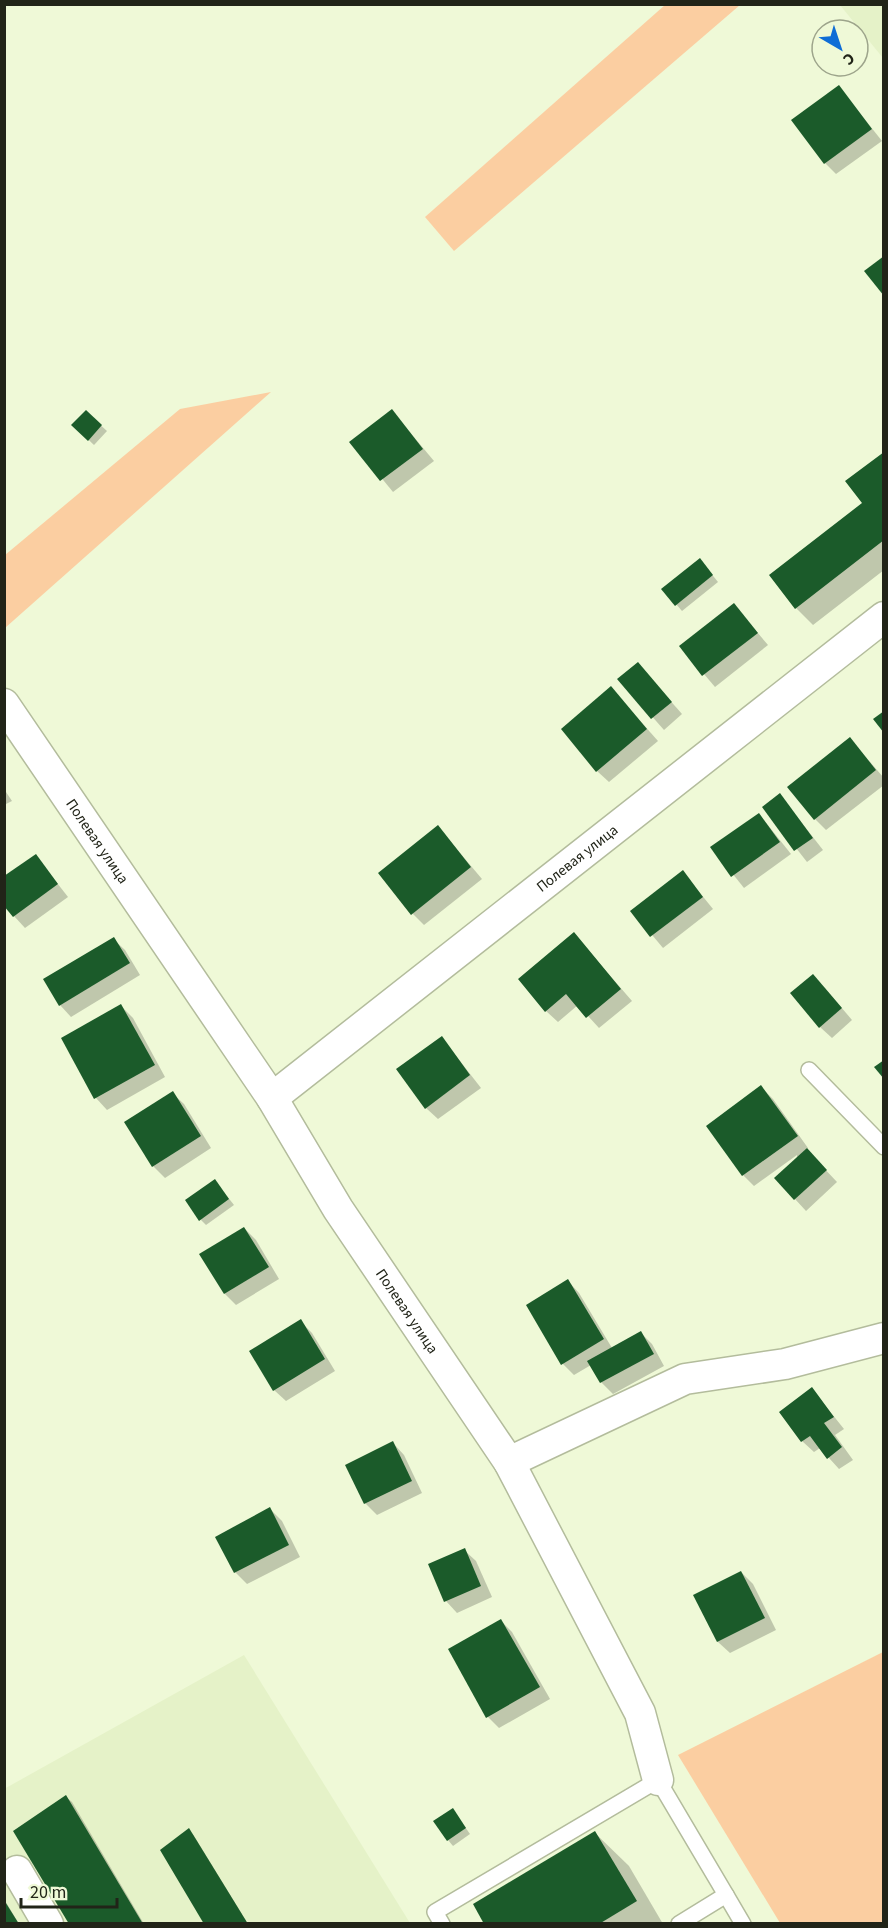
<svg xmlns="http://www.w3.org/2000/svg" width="888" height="1928" viewBox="0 0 888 1928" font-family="'Source Sans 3',sans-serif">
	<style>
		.built { fill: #e5f2c8 }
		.green { fill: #fbcea1 }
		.shadow { fill: #0003 }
		.building { fill: #1b5b2a }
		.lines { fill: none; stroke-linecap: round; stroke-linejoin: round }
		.lane-casing { stroke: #b3bc9c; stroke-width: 18 }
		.street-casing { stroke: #b3bc9c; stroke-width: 33 }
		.lane { stroke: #fff; stroke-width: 15 }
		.street { stroke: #fff; stroke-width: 30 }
		.labels { text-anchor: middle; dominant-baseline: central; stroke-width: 6; stroke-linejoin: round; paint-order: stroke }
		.street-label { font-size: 15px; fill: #212418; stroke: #eff9d7 }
	</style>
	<rect width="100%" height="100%" fill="#eff9d7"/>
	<g class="built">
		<polygon points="840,5 883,5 883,58"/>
		<polygon points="244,1655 410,1923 5,1923 4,1789"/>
	</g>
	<g class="green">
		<polygon points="665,5 740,5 454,251 425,217"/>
		<polygon points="271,392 5,628 5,555 180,409"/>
		<polygon points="883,1652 883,1923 780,1923 678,1755"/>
	</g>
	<g class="shadow">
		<polygon points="839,87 882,141 836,174 825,163"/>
		<polygon points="392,411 434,461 393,492 352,442"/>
		<polygon points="86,412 107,431 94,445 73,425"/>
		<polygon points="884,454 884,570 813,625 796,608 864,503"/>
		<polygon points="705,566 718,582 682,611 663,589"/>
		<polygon points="734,605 768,645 715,687 681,647"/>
		<polygon points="638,664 682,714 664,730 619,679"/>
		<polygon points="611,688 658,741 609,782 597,771"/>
		<polygon points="850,739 884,778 884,785 826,830 815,819"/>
		<polygon points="4,789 12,801 4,805"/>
		<polygon points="780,795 823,850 807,862 764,807"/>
		<polygon points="759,814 791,854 744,888 712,848"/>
		<polygon points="438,827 482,879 424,925 413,914"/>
		<polygon points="36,856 68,897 25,928 14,916"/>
		<polygon points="683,872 713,909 663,948 632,911"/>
		<polygon points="574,934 632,1001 599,1028 578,1005 558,1022 546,1011"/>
		<polygon points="113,939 125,950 140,975 71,1017 60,1005"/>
		<polygon points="824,987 852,1020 832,1038 820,1027"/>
		<polygon points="121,1006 133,1018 165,1077 107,1110 96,1098"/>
		<polygon points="442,1038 481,1088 438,1119 426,1108"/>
		<polygon points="761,1087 773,1099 808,1148 806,1149 837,1182 806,1211 795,1199 797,1155 754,1186 743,1175"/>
		<polygon points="172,1093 184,1104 211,1148 165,1178 153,1166"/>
		<polygon points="215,1181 234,1205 206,1225 201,1220"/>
		<polygon points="244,1228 256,1240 279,1279 236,1305 225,1294"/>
		<polygon points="568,1281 579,1293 612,1348 641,1333 652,1344 664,1366 613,1394 601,1382 591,1365 574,1375 563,1364"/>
		<polygon points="300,1321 312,1333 335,1371 286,1401 274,1390"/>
		<polygon points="812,1389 844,1429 835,1435 853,1460 839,1469 820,1448 814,1452 802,1441"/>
		<polygon points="393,1443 404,1455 422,1493 377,1515 365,1503"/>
		<polygon points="270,1509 282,1521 300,1557 247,1584 235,1572"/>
		<polygon points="464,1550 476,1561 492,1597 457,1613 446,1601"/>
		<polygon points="741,1572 753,1584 776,1630 730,1653 718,1642 695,1595"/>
		<polygon points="501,1621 512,1632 550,1699 499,1728 488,1717"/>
		<polygon points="66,1797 72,1802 144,1924 70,1924"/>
		<polygon points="453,1810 470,1834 453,1846 448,1840"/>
		<polygon points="189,1830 194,1836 248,1924 206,1924"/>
		<polygon points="595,1833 629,1866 663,1924 486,1924"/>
		<polygon points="4,1899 19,1924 4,1924"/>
	</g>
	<g class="building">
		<polygon points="839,85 872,129 824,164 791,120"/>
		<polygon points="884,256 884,296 864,271"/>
		<polygon points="392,409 423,449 380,481 349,442"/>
		<polygon points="86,410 102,425 88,441 71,425"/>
		<polygon points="884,452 884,540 795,609 769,575 862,503 845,481"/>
		<polygon points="700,558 713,575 675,606 661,589"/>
		<polygon points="734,603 758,633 702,676 679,646"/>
		<polygon points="638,662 672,702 651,719 617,679"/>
		<polygon points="611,686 647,729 596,772 561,729"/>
		<polygon points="884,711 884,733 873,719"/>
		<polygon points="850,737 876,770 814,820 787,787"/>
		<polygon points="780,793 813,838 794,851 762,807"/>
		<polygon points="759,813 780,842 731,877 710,847"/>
		<polygon points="438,825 471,867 411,915 378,873"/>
		<polygon points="36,854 58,884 13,917 4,906 4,876"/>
		<polygon points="683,870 703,897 650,937 630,911"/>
		<polygon points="574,932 621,989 586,1018 566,994 545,1012 518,979"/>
		<polygon points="114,937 130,963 59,1006 43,979"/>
		<polygon points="813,974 842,1008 819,1028 790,993"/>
		<polygon points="121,1004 155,1065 94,1099 61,1038"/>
		<polygon points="442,1036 470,1075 425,1109 396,1069"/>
		<polygon points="884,1060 884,1079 874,1067"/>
		<polygon points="761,1085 798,1136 742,1176 706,1126"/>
		<polygon points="173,1091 201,1136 152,1167 124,1122"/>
		<polygon points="807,1148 827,1170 794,1200 774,1178"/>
		<polygon points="215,1179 229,1199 199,1221 185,1200"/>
		<polygon points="244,1227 269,1267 224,1294 199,1254"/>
		<polygon points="568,1279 604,1339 561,1365 526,1305"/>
		<polygon points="301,1319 325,1359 273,1391 249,1351"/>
		<polygon points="641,1331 654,1354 600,1383 587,1361"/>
		<polygon points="812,1387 834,1417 824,1423 842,1447 827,1459 810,1436 801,1442 779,1412"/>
		<polygon points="393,1441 412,1481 364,1504 345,1465"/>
		<polygon points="270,1507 289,1545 234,1573 215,1537"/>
		<polygon points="465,1548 481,1586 444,1602 428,1564"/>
		<polygon points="741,1571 765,1618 717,1642 693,1595"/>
		<polygon points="501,1619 540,1687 486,1718 448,1649"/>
		<polygon points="66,1795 143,1924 69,1924 13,1831"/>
		<polygon points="453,1808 466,1828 447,1841 433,1821"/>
		<polygon points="189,1828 248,1924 204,1924 160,1850"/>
		<polygon points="595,1831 637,1901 599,1924 484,1924 473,1904"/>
		<polygon points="4,1900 19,1924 4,1924"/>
	</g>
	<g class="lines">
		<g class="lane-casing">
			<g id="lane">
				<polyline points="809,1070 884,1147"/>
				<polyline points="726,1895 743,1924"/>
				<polyline points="442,1924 435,1912 658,1780 726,1895 679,1924"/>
			</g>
		</g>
		<g class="street-casing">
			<g id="street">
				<path id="s1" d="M4 704 272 1098 338 1209 509 1462 640 1713 658 1780"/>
				<path id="s2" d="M272 1098 884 617"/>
				<polyline points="509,1462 685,1379 785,1364 884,1338"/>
				<polyline points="17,1871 48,1924"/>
			</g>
		</g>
		<use href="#lane" class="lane"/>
		<use href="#street" class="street"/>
	</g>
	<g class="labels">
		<g class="street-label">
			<text stroke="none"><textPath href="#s1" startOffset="166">Полевая улица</textPath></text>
			<text stroke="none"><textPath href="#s2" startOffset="388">Полевая улица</textPath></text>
			<text stroke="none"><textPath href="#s1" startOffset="729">Полевая улица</textPath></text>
		</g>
	</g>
	<rect width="888" height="1928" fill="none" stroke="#212418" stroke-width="12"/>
	<g transform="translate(840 48) rotate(141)"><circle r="28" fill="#eff9d7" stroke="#9da48b" stroke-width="1.5"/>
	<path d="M0-4.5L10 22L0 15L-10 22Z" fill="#0f6dd6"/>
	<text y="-9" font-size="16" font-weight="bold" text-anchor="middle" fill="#212418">С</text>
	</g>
	<path d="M21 1898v9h96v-9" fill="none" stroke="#212418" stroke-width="3"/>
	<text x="30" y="1898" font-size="18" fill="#212418" stroke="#eff9d7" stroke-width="4.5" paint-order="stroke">20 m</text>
</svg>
